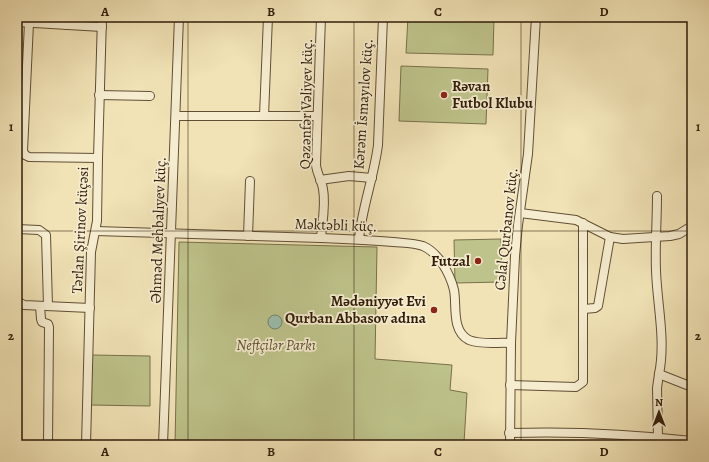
<svg xmlns="http://www.w3.org/2000/svg" width="709" height="462" viewBox="0 0 709 462" font-family="Alegreya,serif">
	<style>
		.green { fill: #bec38b; stroke: #78704a }
		.water { fill: #9bbead; stroke: #717e6c }
		.lines { fill: none; stroke-linecap: round; stroke-linejoin: round }
		.minor-casing { stroke: #614e35; stroke-width: 10 }
		.minor { stroke: #f6edd0; stroke-width: 8 }
		.grid { fill: none; stroke: #311d0a; stroke-width: 1; stroke-opacity: 0.55 }
		.poi-dot { fill: #8f2418; stroke: #f6edd0; stroke-width: 1.5 }
		.labels { text-anchor: middle; dominant-baseline: central; stroke-width: 3.5; stroke-linejoin: round; paint-order: stroke }
		.poi-label { font-size: 15px; font-weight: bold; fill: #311d0a; stroke: #f6edd0; text-anchor: end }
		.street-label { font-size: 15px; fill: #311d0a; stroke: #f6edd0 }
		.park-label { font-size: 15px; font-style: italic; fill: #5b4f31; stroke: #f6edd0 }
		.neatline { fill: none; stroke: #311d0a; stroke-width: 1.5 }
		.grid-label { font-size: 13px; text-anchor: middle; font-weight: bold; fill: #311d0a }
	</style>
	<rect width="100%" height="100%" fill="#f1e3b6"/>
	<filter id="stains"><feTurbulence type="fractalNoise" baseFrequency=".005" numOctaves="4"/><feColorMatrix values="0 0 0 0 .2 0 0 0 0 .09 0 0 0 0 .02 0 0 0 .5 -.17"/></filter>
	<radialGradient id="worn" r=".72"><stop offset=".6" stop-color="#630" stop-opacity="0"/><stop offset="1" stop-color="#630" stop-opacity=".3"/></radialGradient>
	<g class="green">
		<polygon points="408,17 494,17 493,55 406,53"/>
		<polygon points="401,66 488,69 486,124 399,121"/>
		<polygon points="501,239 502,282 455,283 454,240"/>
		<polygon points="179,242 377,247 375,359 452,365 450,390 467,393 464,443 435,445 175,445"/>
		<polygon points="92,355 150,356 150,406 90,405"/>
	</g>
	<circle class="water" cx="275" cy="322" r="7"/>
	<g class="lines">
		<g class="minor-casing">
			<g id="minor">
				<polyline points="17,22 102,27"/>
				<polyline points="29,23 23,151 25,155 29,157 98,158"/>
				<polyline points="66,25 66,17"/>
				<polyline points="99,95 150,96"/>
				<polyline points="176,116 317,116"/>
				<polyline points="264,116 268,17"/>
				<polyline points="320,180 349,176 372,178"/>
				<path d="M657 196C657 220 655 245 656 270 657 304 666 340 659 374L692 387"/>
				<polyline points="520,213 576,220 610,237 623,239 670,236 679,234 692,226"/>
				<polyline points="17,229 39,230 46,235 48,306"/>
				<path d="M96 231C171 233 246 236 321 238 345 239 369 240 393 242 403 243 414 243 423 246 439 253 450 274 454 290 457 305 451 331 469 340 481 345 498 342 511 343"/>
				<polyline points="248,236 250,181"/>
				<path d="M321 238C322 223 326 205 323 189 322 181 317 174 316 165L321 17"/>
				<path d="M359 239C362 207 374 177 378 145L383 17"/>
				<polyline points="17,301 24,305 90,308"/>
				<polyline points="40,306 41,319 42,322 48,324 49,327 48,445"/>
				<polyline points="584,309 595,308 598,306 610,237"/>
				<polyline points="510,385 576,387 583,382 583,223"/>
				<path d="M509 433C570 431 632 434 692 441"/>
				<polyline points="658,437 657,388 659,374"/>
				<polyline points="86,445 91,252 97,221 98,158 102,17"/>
				<polyline points="163,445 179,17"/>
				<polyline points="510,445 511,343 515,256 518,225 528,154 536,17"/>
			</g>
		</g>
		<use href="#minor" class="minor"/>
	</g>
	<path class="grid" d="M188 17V445M354 17V445M521 17V445M17 231H692"/>
	<g class="poi-dot">
		<circle cx="444" cy="95" r="4"/>
		<circle cx="478" cy="261" r="4"/>
		<circle cx="434" cy="310" r="4"/>
	</g>
	<g class="labels">
		<g class="poi-label">
			<text x="452" y="86" text-anchor="start">Rəvan<tspan x="452" dy="17">Futbol Klubu</tspan></text>
			<text x="470" y="261">Futzal</text>
			<text x="426" y="301">Mədəniyyət Evi<tspan x="426" dy="17">Qurban Abbasov adına</tspan></text>
		</g>
		<g class="street-label">
			<text transform="translate(306 104) rotate(-89)">Qəzənfər Vəliyev küç.</text>
			<text transform="translate(363 104) rotate(-86)">Kərəm İsmayılov küç.</text>
			<text transform="translate(336 225) rotate(2)">Məktəbli küç.</text>
			<text transform="translate(506 229) rotate(-84)">Cəlal Qurbanov küç.</text>
			<text transform="translate(80 230) rotate(-87)">Tərlan Şirinov küçəsi</text>
			<text transform="translate(158 230) rotate(-88)">Əhməd Mehbalıyev küç.</text>
		</g>
		<g class="park-label">
			<text x="276" y="345">Neftçilər Parkı</text>
		</g>
	</g>
	<rect width="709" height="462" fill="none" stroke="#f1e3b6" stroke-width="44"/>
	<g transform="translate(659 412)" stroke="#f6edd0" stroke-width="3" paint-order="stroke">
	<path d="M0-3L7 15L0 10L-7 15Z" fill="#311d0a"/>
	<text y="-6" font-size="11" font-weight="bold" text-anchor="middle" fill="#311d0a">N</text>
	</g>
	<rect x="22" y="22" width="665" height="418" class="neatline"/>
	<g class="grid-label">
		<text x="105" y="16">A</text>
		<text x="271" y="16">B</text>
		<text x="438" y="16">C</text>
		<text x="604" y="16">D</text>
		<text x="11" y="131">1</text>
		<text x="698" y="131">1</text>
		<text x="11" y="340">2</text>
		<text x="698" y="340">2</text>
		<text x="105" y="456">A</text>
		<text x="271" y="456">B</text>
		<text x="438" y="456">C</text>
		<text x="604" y="456">D</text>
	</g>
	<rect width="100%" height="100%" filter="url(#stains)"/>
	<rect width="100%" height="100%" fill="url(#worn)"/>
</svg>
